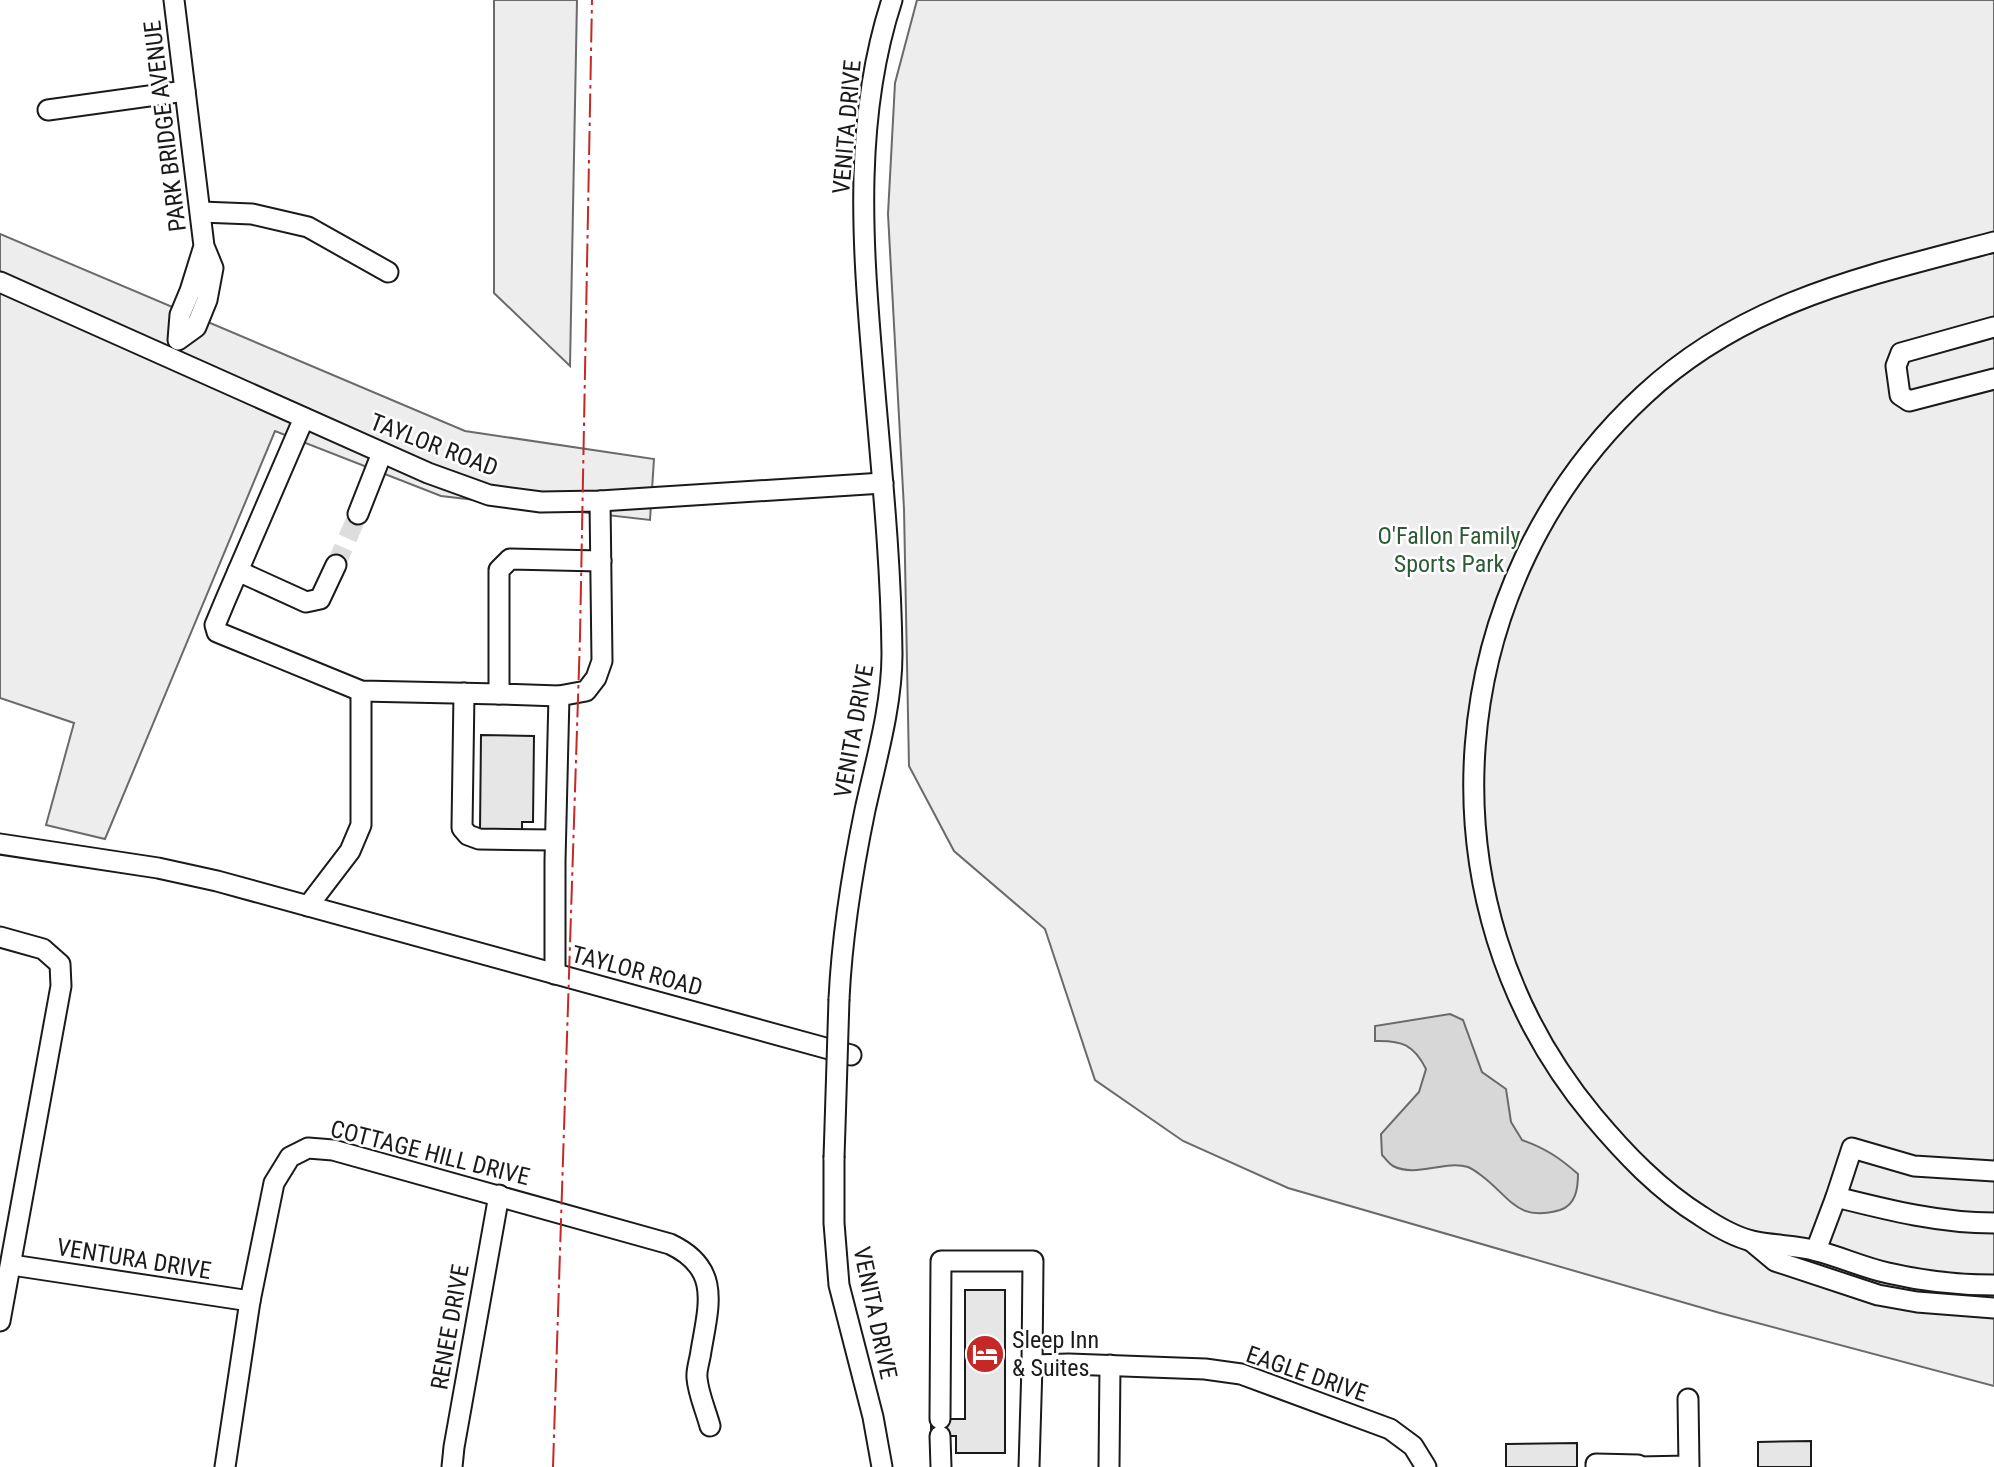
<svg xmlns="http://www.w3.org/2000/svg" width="1994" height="1467" viewBox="0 0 1994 1467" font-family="'Roboto Condensed',sans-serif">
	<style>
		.built { fill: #ededed; stroke: #6a6a6a; stroke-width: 2 }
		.water { fill: #d7d7d7; stroke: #6a6a6a; stroke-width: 2 }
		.building { fill: #e6e6e6; stroke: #1a1a1a; stroke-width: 2 }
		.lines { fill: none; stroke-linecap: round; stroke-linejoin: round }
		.minor-tunnel { stroke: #ddd; stroke-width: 19; stroke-dasharray: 19 10; stroke-linecap: butt }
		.minor-casing { stroke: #1a1a1a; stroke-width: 23 }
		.minor { stroke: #fff; stroke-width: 19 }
		.minor-bridge-casing { stroke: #1a1a1a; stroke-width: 23; stroke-linecap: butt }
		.minor-bridge { stroke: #fff; stroke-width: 19 }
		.power { stroke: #c62828; stroke-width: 2; stroke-dasharray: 24 5 3.5 5; stroke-linecap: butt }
		.labels { text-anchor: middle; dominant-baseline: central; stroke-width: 5; stroke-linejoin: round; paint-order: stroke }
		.street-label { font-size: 24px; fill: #1a1a1a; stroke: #fff }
		.park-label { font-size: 24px; fill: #2b5a34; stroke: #fff }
		.poi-label { font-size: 24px; fill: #1a1a1a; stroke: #fff; text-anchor: start }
	</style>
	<rect width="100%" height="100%" fill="#fff"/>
	<g class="built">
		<polygon points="494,0 577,0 570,366 494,293"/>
		<polygon points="917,0 1994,0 1994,1386 1720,1313 1288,1188 1183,1141 1095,1080 1045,929 954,851 909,766 904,509 888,214 895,83"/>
		<polygon points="0,234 465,431 654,459 650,520 441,496 275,431 105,839 46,825 74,723 0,698"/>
	</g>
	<path class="water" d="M1450 1014 1463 1020 1482 1072 1506 1089 1511 1122 1522 1140C1545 1148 1560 1158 1578 1174 1578 1188 1576 1205 1560 1210 1517 1222 1512 1199 1482 1176 1478 1173 1473 1169 1468 1167 1444 1160 1416 1178 1393 1166 1389 1164 1385 1158 1382 1155L1381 1134 1419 1092 1426 1069C1414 1045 1402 1040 1375 1041V1026Z"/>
	<g class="building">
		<polygon points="481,735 534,736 533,822 522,822 522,831 480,830"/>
		<polygon points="965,1290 1005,1290 1005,1453 956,1453 956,1436 931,1436 931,1419 965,1419"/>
		<polygon points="1811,1441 1811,1467 1758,1467 1758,1442"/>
		<polygon points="1577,1443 1577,1467 1506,1467 1506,1444"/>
	</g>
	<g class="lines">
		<polyline class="minor-tunnel" points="336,565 358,514"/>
		<g class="minor-casing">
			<g id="minor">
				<polyline points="174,0 204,246 213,268 207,300 196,327 178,340 180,315 190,291 204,246"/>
				<polyline points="48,110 185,91"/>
				<polyline points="201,212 252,214 308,227 388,272"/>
				<path d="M1994 242C1866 276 1745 301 1644 395 1441 583 1414 901 1593 1116 1624 1153 1659 1190 1701 1216 1716 1226 1735 1237 1752 1241 1774 1246 1796 1245 1817 1251 1841 1257 1864 1268 1888 1273 1922 1281 1959 1285 1994 1285"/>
				<polyline points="0,282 428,473 489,495 541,502 600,501 883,483"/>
				<polyline points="1994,327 1901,353 1896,366 1900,395 1909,401 1994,379"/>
				<polyline points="304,418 225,601 215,625 217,632 361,691 499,694"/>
				<polyline points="358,514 382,453"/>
				<polyline points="238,571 306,602 320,599 336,565"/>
				<polyline points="464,693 462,828 468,835 479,839 555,840"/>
				<polyline points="559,696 499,694 499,570 510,559 601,561"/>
				<polyline points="0,844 158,868 217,881 851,1055"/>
				<polyline points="308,906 350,851 361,825 361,691"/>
				<polyline points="0,937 43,949 60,964 61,986 0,1321"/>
				<polyline points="555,974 555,861 559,696 586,691 596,678 602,661 600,501"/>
				<path d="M839 999C842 936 852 873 865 810 876 760 892 706 892 654 891 555 880 456 872 357 862 238 854 116 892 0"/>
				<polyline points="834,1158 834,1223 839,1285 873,1417 882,1467"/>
				<polyline points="1836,1197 1852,1148 1914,1166 1994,1171"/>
				<polyline points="1751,1241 1775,1261 1878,1295 1917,1302 1994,1308"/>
				<path d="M1816 1250 1836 1197C1888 1210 1939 1223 1994 1223"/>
				<polyline points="12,1265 250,1301"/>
				<polyline points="940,1419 941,1261 1033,1261 1032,1365 1069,1364 1205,1369 1241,1374 1390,1429 1413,1446 1426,1467"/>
				<polyline points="940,1436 941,1467"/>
				<path d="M225 1467 250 1301 274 1183 290 1157 308 1148 333 1150 670 1244C721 1268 709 1304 701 1351 700 1360 696 1370 697 1378 698 1393 706 1411 710 1426"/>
				<polyline points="452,1467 454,1447 499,1195"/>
				<polyline points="1029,1467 1032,1365"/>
				<polyline points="1109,1467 1110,1365"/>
				<polyline points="1596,1467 1596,1464 1638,1465"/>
				<polyline points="1638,1467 1689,1466 1688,1399"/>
			</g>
		</g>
		<use href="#minor" class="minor"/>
		<g class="minor-bridge-casing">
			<polyline id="minor-bridge" points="834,1158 839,999"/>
		</g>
		<use href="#minor-bridge" class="minor-bridge"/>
		<polyline class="power" points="553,1467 580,637 592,0"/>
	</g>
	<defs>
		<g id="hotel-disc" transform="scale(2.0125)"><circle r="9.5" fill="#c62828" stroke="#fff"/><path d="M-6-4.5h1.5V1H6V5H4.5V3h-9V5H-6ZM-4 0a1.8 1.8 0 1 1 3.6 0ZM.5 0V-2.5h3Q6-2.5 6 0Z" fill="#fff"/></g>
	</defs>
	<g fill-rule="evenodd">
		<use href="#hotel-disc" x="985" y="1354"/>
	</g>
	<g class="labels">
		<g class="street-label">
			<text transform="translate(165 126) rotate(-97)">PARK BRIDGE AVENUE</text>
			<text transform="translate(847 127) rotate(-85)">VENITA DRIVE</text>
			<text transform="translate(434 445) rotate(21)">TAYLOR ROAD</text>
			<text transform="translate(854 731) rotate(-80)">VENITA DRIVE</text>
			<text transform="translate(637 971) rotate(15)">TAYLOR ROAD</text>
			<text transform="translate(430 1153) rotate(14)">COTTAGE HILL DRIVE</text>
			<text transform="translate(134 1259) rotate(9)">VENTURA DRIVE</text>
			<text transform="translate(875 1313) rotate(78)">VENITA DRIVE</text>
			<text transform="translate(450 1327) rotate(-80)">RENEE DRIVE</text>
			<text transform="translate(1307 1374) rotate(19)">EAGLE DRIVE</text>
		</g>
		<g class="park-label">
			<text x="1449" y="536">O'Fallon Family<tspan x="1449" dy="28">Sports Park</tspan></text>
		</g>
		<g class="poi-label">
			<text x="1012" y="1340">Sleep Inn<tspan x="1012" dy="28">&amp; Suites</tspan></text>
		</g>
	</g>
</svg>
